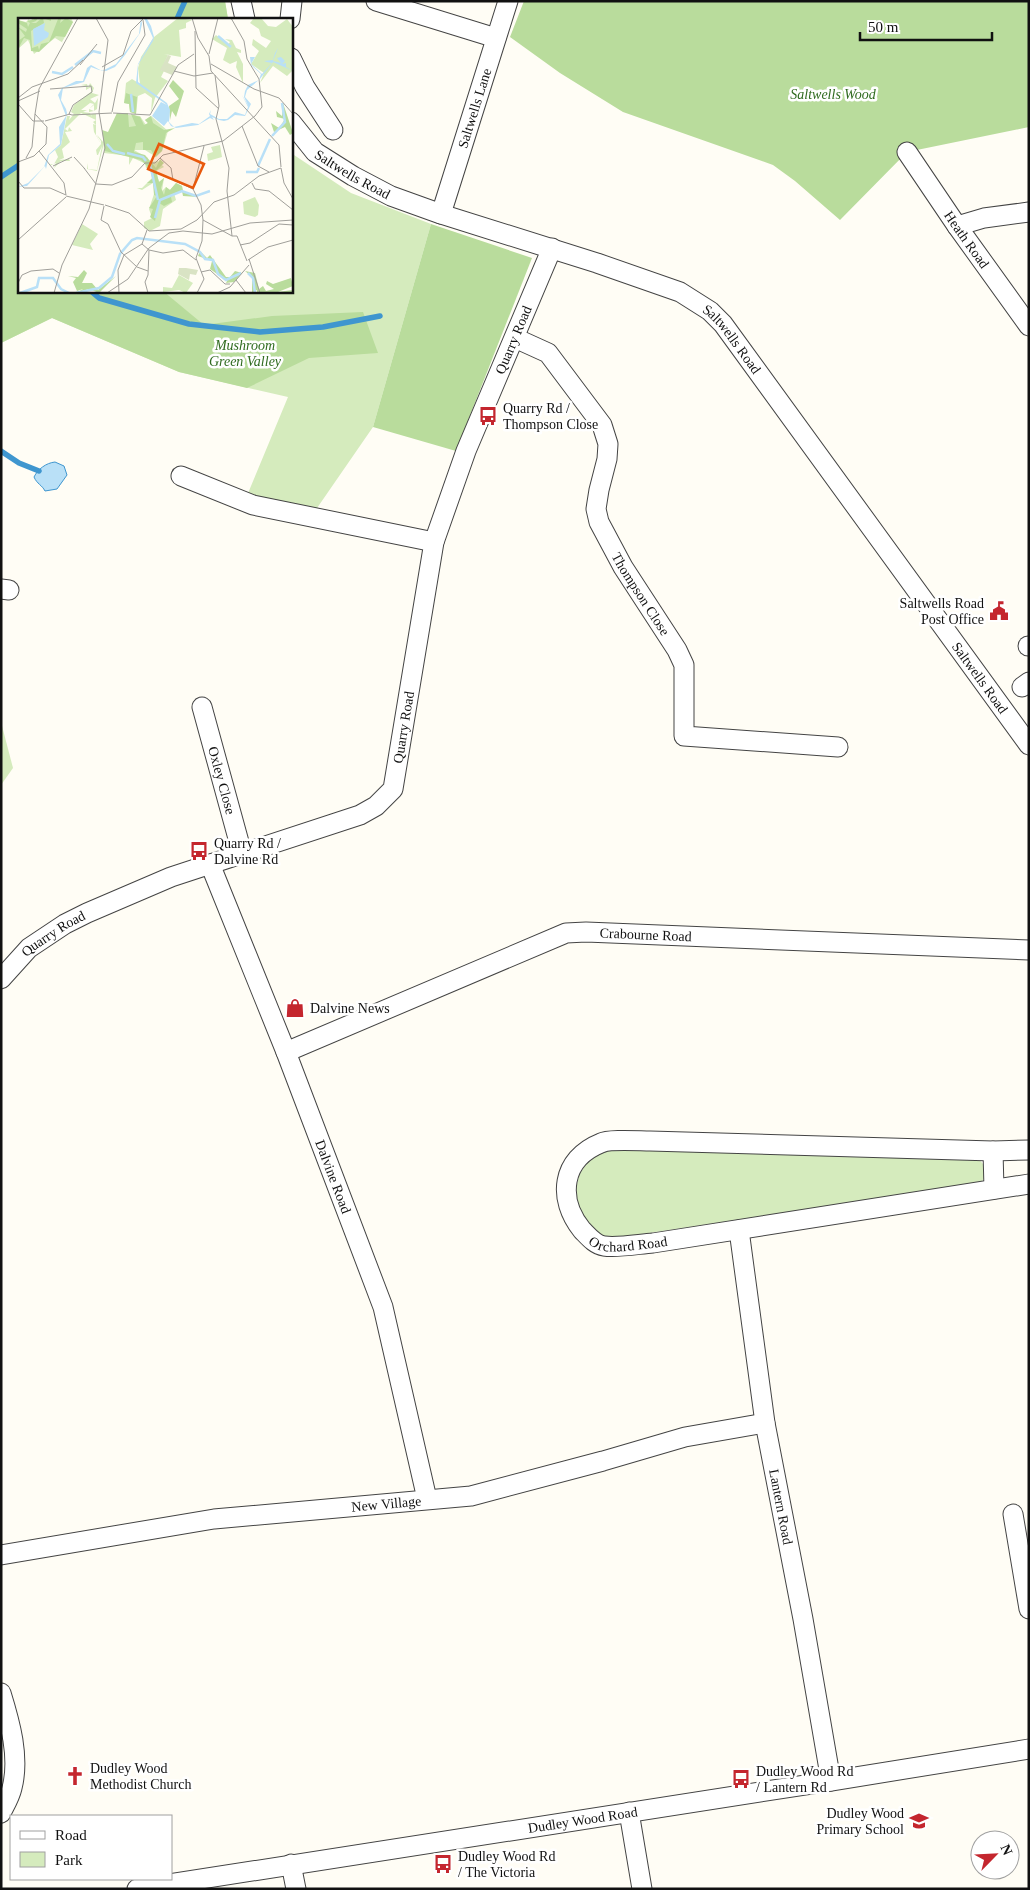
<svg xmlns="http://www.w3.org/2000/svg" width="1030" height="1890" viewBox="0 0 1030 1890" font-family="Georgia,serif">
	<style>
		.green { fill: #d5ebbd }
		.forest { fill: #b9dc9c }
		.water { fill: #b9e0f7; stroke: #3f96cf }
		.lines { fill: none; stroke-linecap: round; stroke-linejoin: round }
		.stream { stroke: #3f96cf; stroke-width: 5.5 }
		.minor-casing { stroke: #444; stroke-width: 21 }
		.minor { stroke: #fff; stroke-width: 19 }
		.labels { text-anchor: middle; dominant-baseline: central; stroke-width: 5; stroke-linejoin: round; paint-order: stroke }
		.park-label { font-size: 14px; font-style: italic; fill: #2f6b1f; stroke: #fff }
		.street-label { font-size: 14px; fill: #111; stroke: #fff }
		.poi-label { font-size: 14px; fill: #111; stroke: #fff; text-anchor: start }
		.inset-river { fill: none; stroke: #b9e0f7; stroke-width: 2.5 }
		.inset-road { fill: none; stroke: #a09f9a; stroke-width: 1 }
		.view { fill: #e8590c; fill-opacity: 0.15; stroke: #e8590c; stroke-width: 2.5 }
		.inset-edge { fill: none; stroke: #111; stroke-width: 2.5 }
	</style>
	<rect width="100%" height="100%" fill="#fffdf5"/>
	<g class="green">
		<polygon points="1,1 225,1 228,19 19,19 19,291 291,291 291,153 351,193 431,224 373,427 315,511 246,498 288,397 179,372 52,318 1,343"/>
		<polygon points="1,722 13,768 1,785"/>
		<polygon points="616,1148 977,1157 983,1164 986,1176 982,1181 969,1186 608,1239 594,1233 577,1208 575,1194 579,1175 588,1161 603,1152"/>
	</g>
	<g class="forest">
		<polygon points="1,1 225,1 228,19 19,19 19,291 163,291 204,325 272,316 363,312 378,353 309,358 247,388 179,372 52,318 1,343"/>
		<polygon points="524,1 1029,1 1029,127 907,152 840,220 795,181 773,165 623,112 560,73 510,37"/>
		<polygon points="431,224 532,258 456,451 373,427"/>
	</g>
	<path class="water" d="M55 462 64 466 67 475 57 489 45 491C42 485 37 484 34 477 38 469 46 463 55 462Z"/>
	<g class="lines">
		<g class="stream">
			<polyline points="177,19 185,1"/>
			<polyline points="1,177 19,165"/>
			<polyline points="92,292 99,298 189,324 260,332 323,327 380,316"/>
			<polyline points="1,451 19,463 39,471"/>
		</g>
		<g class="minor-casing">
			<g id="minor">
				<polyline points="241,1 245,19"/>
				<polyline points="376,1 496,38"/>
				<polyline points="290,19 292,1"/>
				<polyline points="291,58 305,87 333,130"/>
				<path id="s1" d="M291 122 315 152 353 176 391 196 441 214 597 263 680 292 710 311 723 324 1029 745"/>
				<path id="s2" d="M907 152 957 226 1029 326"/>
				<path id="s3" d="M441 214 508 1"/>
				<polyline points="957,226 984,218 1029,212"/>
				<path id="s4" d="M515 338 548 353 602 425 608 444 607 459 599 490 596 509 599 522 623 567 677 650 684 665V736L838 747"/>
				<polyline points="181,476 253,505 434,542"/>
				<polyline points="1,589 9,590"/>
				<polyline points="1028,646 1029,646"/>
				<polyline points="1022,687 1029,682"/>
				<path id="s5" d="M202 707 242 853"/>
				<path id="s6" d="M210 864 286 1052 383 1307 427 1499"/>
				<path id="s7" d="M1 979 29 948 65 924 87 913 171 877 360 815 376 806 393 789 434 542 466 451 552 248"/>
				<path id="s8" d="M286 1052 566 933 586 932 1029 950"/>
				<path id="s9" d="M1029 1150 993 1151 650 1141C639 1141 609 1139 601 1143 561 1159 557 1199 582 1230 588 1236 595 1245 604 1246 618 1248 639 1244 653 1243L1029 1184"/>
				<polyline points="993,1151 994,1189"/>
				<path id="s10" d="M739 1230 765 1423 803 1619 831 1781"/>
				<polyline points="1013,1514 1029,1609"/>
				<path id="s11" d="M1 1555 214 1519 471 1496 603 1461 685 1437 765 1423"/>
				<path d="M1 1693C10 1722 20 1757 12 1788 10 1797 5 1805 1 1813"/>
				<polyline points="629,1812 642,1889"/>
				<polyline points="291,1864 296,1889"/>
				<path id="s12" d="M137 1889 831 1781 1029 1749"/>
			</g>
		</g>
		<use href="#minor" class="minor"/>
	</g>
	<defs>
		<g id="bus-bare" transform="scale(1.5)"><path d="M-5-6H5V4H4V6H2V4H-2V6H-4V4H-5ZM-3.5-4V0h7V-4ZM-3.5 1.2v1.5H-2V1.2ZM2 1.2v1.5H3.5V1.2Z" fill="#c4262e" stroke="#fff" stroke-width="2.5" paint-order="stroke"/></g>
		<g id="civic-bare" transform="scale(1.5)"><path d="M-.6-6.5H3V-4.5H.6V-3L4-1V1h2V6H-6V1h2V-1L-.6-3ZM-1.2 2.5V6h2.4V2.5Z" fill="#c4262e" stroke="#fff" stroke-width="2.5" paint-order="stroke"/></g>
		<g id="shop-bare" transform="scale(1.5)"><path d="M-5-2.5h2.3a2.7 3.5 0 0 1 5.4 0H5L5.5 6h-11ZM-1.5-2.5h3a1.5 2.3 0 0 0-3 0Z" fill="#c4262e" stroke="#fff" stroke-width="2.5" paint-order="stroke"/></g>
		<g id="church-bare" transform="scale(1.5)"><path d="M-1.2-6h2.4v3.5h3.3v2.4h-3.3V6h-2.4V-.1h-3.3v-2.4h3.3Z" fill="#c4262e" stroke="#fff" stroke-width="2.5" paint-order="stroke"/></g>
		<g id="school-bare" transform="scale(1.5)"><path d="M0-5L7-2L0 1L-7-2ZM-4 1L0 2.5L4 1V4Q0 6-4 4Z" fill="#c4262e" stroke="#fff" stroke-width="2.5" paint-order="stroke"/></g>
	</defs>
	<g fill-rule="evenodd">
		<use href="#bus-bare" x="488" y="416"/>
		<use href="#civic-bare" x="999" y="611"/>
		<use href="#bus-bare" x="199" y="851"/>
		<use href="#shop-bare" x="295" y="1008"/>
		<use href="#church-bare" x="75" y="1776"/>
		<use href="#bus-bare" x="741" y="1779"/>
		<use href="#school-bare" x="919" y="1821"/>
		<use href="#bus-bare" x="443" y="1864"/>
	</g>
	<g class="labels">
		<g class="park-label">
			<text x="833" y="94">Saltwells Wood</text>
			<text x="245" y="345">Mushroom<tspan x="245" dy="16">Green Valley</tspan></text>
		</g>
		<g class="street-label">
			<text stroke="none"><textPath href="#s3" startOffset="111">Saltwells Lane</textPath></text>
			<text stroke="none"><textPath href="#s1" startOffset="82">Saltwells Road</textPath></text>
			<text stroke="none"><textPath href="#s2" startOffset="106">Heath Road</textPath></text>
			<text stroke="none"><textPath href="#s7" startOffset="910">Quarry Road</textPath></text>
			<text stroke="none"><textPath href="#s1" startOffset="502">Saltwells Road</textPath></text>
			<text stroke="none"><textPath href="#s4" startOffset="309">Thompson Close</textPath></text>
			<text stroke="none"><textPath href="#s1" startOffset="922">Saltwells Road</textPath></text>
			<text stroke="none"><textPath href="#s7" startOffset="505">Quarry Road</textPath></text>
			<text stroke="none"><textPath href="#s5" startOffset="76">Oxley Close</textPath></text>
			<text stroke="none"><textPath href="#s8" startOffset="384">Crabourne Road</textPath></text>
			<text stroke="none"><textPath href="#s7" startOffset="70">Quarry Road</textPath></text>
			<text stroke="none"><textPath href="#s6" startOffset="336">Dalvine Road</textPath></text>
			<text stroke="none"><textPath href="#s9" startOffset="586">Orchard Road</textPath></text>
			<text stroke="none"><textPath href="#s11" startOffset="389">New Village</textPath></text>
			<text stroke="none"><textPath href="#s10" startOffset="280">Lantern Road</textPath></text>
			<text stroke="none"><textPath href="#s12" startOffset="451">Dudley Wood Road</textPath></text>
		</g>
		<g class="poi-label">
			<text x="503" y="408">Quarry Rd /<tspan x="503" dy="16">Thompson Close</tspan></text>
			<text x="984" y="603" text-anchor="end">Saltwells Road<tspan x="984" dy="16">Post Office</tspan></text>
			<text x="214" y="843">Quarry Rd /<tspan x="214" dy="16">Dalvine Rd</tspan></text>
			<text x="310" y="1008">Dalvine News</text>
			<text x="90" y="1768">Dudley Wood<tspan x="90" dy="16">Methodist Church</tspan></text>
			<text x="756" y="1771">Dudley Wood Rd<tspan x="756" dy="16">/ Lantern Rd</tspan></text>
			<text x="904" y="1813" text-anchor="end">Dudley Wood<tspan x="904" dy="16">Primary School</tspan></text>
			<text x="458" y="1856">Dudley Wood Rd<tspan x="458" dy="16">/ The Victoria</tspan></text>
		</g>
	</g>
	<g transform="translate(18 18)">
		<rect width="275" height="275" fill="#fffdf5"/>
		<path d="M15 0 16 3 19 0H53L55 4 44 24 47 26 37 20 16 36 10 22 0 31V2L8 4 11 1 12 4ZM160 0 174 2 168 5V10L161 12 163 39 146 36 150 37 143 52 146 53 143 59 150 63 137 80 133 95 134 80 127 75 120 78 118 96 112 94 111 86 106 85 108 65 114 61 122 66 120 50 123 39 136 19ZM236 0H243L250 8 258 9 269 1 275 9V52L269 58 255 48 242 65 246 55 233 46 241 33 234 27 235 21 248 30 253 23 243 18 241 11 232 5ZM198 17 210 27 212 24 207 21 214 22 218 30 223 32V35L219 34 225 46V65L218 49 219 43 212 46 205 42 209 30 194 21ZM72 65 76 70 74 75 81 77 72 81 77 85 80 80 79 91 76 93V87L71 91 76 93 71 94V91L76 86 72 85 63 92H69L65 94 72 95 74 99 73 96H78V117L82 124 83 126V123L80 119 79 117 86 125 79 153 69 151V145L70 151 79 152 81 142 84 128 80 137H79L78 132 83 126 76 114 75 106 78 107 75 104 78 102 63 95 47 111 50 113 51 109 54 113 47 114 52 124 44 131 46 140 41 142 51 141 52 143H43L36 150 38 145 33 147 32 146H36L40 139 37 132 43 127 49 98H52L51 102 56 96 53 94 56 87 74 73 73 69 68 72V68L63 67 69 66 70 70ZM99 96 122 98 128 107 130 105 127 102 133 98 150 113 144 133 138 139 127 132H116L130 140 126 145 115 140 111 147V138L86 135 85 113 91 115ZM202 127 204 139 190 143 189 136 195 134 193 129ZM140 143 146 149 138 153 141 164 146 160 144 173 148 169 152 172 158 165 164 168 165 174 156 175 158 182 145 191 142 208 132 213 126 210V204L134 200 131 191 137 173 135 165 124 172 119 170H124L134 160V152L128 150 127 145ZM237 179 241 187 240 197 237 199 226 196 225 184ZM64 206 80 216 72 226 75 232 54 227ZM161 257 175 265 168 275 161 272 145 274V269L154 270Z" fill="#d5ebbd"/>
		<path d="M20 0 18 3 13 5H18L24 0H33V3L25 0 26 5 13 13 14 30 20 28 21 32 23 26 31 24 40 1H43L42 5 48 0 55 4 47 19 38 18 21 34 13 33 12 22 6 20 0 31V23L7 18 0 9 8 14 9 11 0 5V2L9 5 10 9 12 5 9 3ZM155 62 166 73 158 99 154 93 152 102 151 88 161 81 151 68ZM108 75 119 79 118 96 112 94 111 86 106 85ZM265 85 275 115 272 117 267 109 256 114 253 105 261 110 267 101 259 99 258 93 264 98ZM99 95H110L111 109 118 108 113 96 122 99 126 107 130 105 127 102 133 98 135 105 146 112 157 110 148 115 144 133 137 139 133 132H125V124L118 125 116 134 127 137 138 150 142 141 146 145 138 153 141 164 146 160 143 170 146 177 148 169 152 172 158 165 164 168 165 173 180 179 165 178 164 173 157 175 153 179 154 184 146 188 141 185 137 203 132 199 135 191 131 190 139 178 136 177 135 165H129L134 161 133 152 123 142 87 133 84 112 90 114ZM182 233 189 240 192 237 208 259H212L217 253 224 255 216 264 208 265 209 263 192 251 194 243 180 238ZM66 252 69 255 64 265H74L80 272 98 258 81 275 71 271 58 275 65 271 59 273 55 264 58 260 50 258 60 259ZM227 253 237 255 241 271 245 268 248 273 256 271 248 266 249 263 255 266 273 260 275 268 260 274 274 272 273 269 275 275H239V272L234 275V259Z" fill="#b9dc9c"/>
		<path d="M150 37 153 38 150 45 159 49 154 57 142 52ZM161 250H168L180 252 178 257 172 256 171 262 160 256Z" fill="#d9e3c4"/>
		<path d="M123 0 124 6 122 15 107 37 97 49 88 53 81 52 73 49 66 64 45 70 43 82 48 91 49 95 43 127 31 137 28 151 27 148 9 168 0 169 10 165 26 149 30 137 42 126 41 109 48 98 40 77 44 70 58 63H65L69 50 73 47 84 53 98 46 121 16ZM126 0 129 1 133 8 136 19 135 23 120 47V64L149 85 152 92 151 104 156 109 174 105 181 106 192 98 191 96 193 92 192 96 201 101H209L217 94 227 97 230 89 224 77 231 89 226 79 227 73 230 67 241 62 243 56 233 47 232 39H237L233 46 244 56 254 45 249 44 246 43 255 42 257 35 260 30 255 43 263 45 259 40 263 39 267 43 264 46 268 45V49L275 53 255 44 242 61 229 72 227 79 233 86 227 98 217 97 210 102 206 103 201 102 194 99 196 102 192 100 180 107 158 110 153 108 150 103 146 108 134 98 143 84 149 87 118 65 120 46 135 20ZM27 5 26 12 31 15 30 19 16 28 15 11Z" fill="#b9e0f7"/>
		<path class="inset-river" d="M200 18 213 29M57 47 75 33 83 35M34 54 44 56 55 49M113 76 115 94M254 118 267 104 264 85M89 126 95 133 107 136M109 135 125 139 128 143M132 146 140 182M240 148 252 121M228 154H239L241 150M137 200 142 182 164 173 178 178 192 173M230 255 235 260 237 275M2 275 19 269 21 260H35L43 271 51 275M58 275 81 270 94 259 102 236 114 222 119 220 167 226 182 234 187 241 195 242 200 256 208 262 223 255"/>
		<path class="inset-road" d="M174 0 180 20 191 38 193 53 261 127 263 149M177 13 178 70 201 91M191 36 200 0M193 46 236 71 261 80 275 96M62 47 79 26M84 49 105 37 113 13 126 0M156 53 176 58 195 55M197 57 201 88 198 101 211 150 209 173 214 218M32 71 73 68M0 80 14 69 50 56 65 42M0 83 22 73M0 86 15 103H26M94 94 100 64 127 17 125 2M95 95 132 97 160 47 176 36M54 97 51 96 55 87 74 74 73 68M54 97 94 95M27 103 52 96M224 108 240 148 251 154M21 133 46 165 48 177M56 139 67 151M8 140 14 129 17 96M142 140 153 150 155 162 175 171M0 144 16 138 28 126 29 109 17 96 21 71 60 0M35 148 54 139M66 150 78 166 94 167 114 159 127 145H137L145 137 205 123 237 98 244 89 241 61 229 41 226 23 213 0M263 150 266 165 275 181M0 163 6 170H32L48 177M234 165 237 171 251 173 275 192M48 178 86 187M87 187 111 195 131 213 163 211 179 202 196 184 216 177 241 158 263 150M86 188 83 202 90 206 103 234 119 249 130 253M185 202 183 187 175 171 186 128M129 212 124 226 131 232 130 257 127 264 130 275M214 218H219L229 243M0 222 48 179M222 227 232 225 261 206 275 207M131 232 145 235 165 232 178 242M106 237 124 226M231 241 242 275M230 242 250 229 275 222M183 254 192 252 207 266H212M218 262 228 275M0 265 4 257 13 253 35 251 41 255M36 275 44 247 71 191 87 130 81 94 90 22 78 0M89 275 110 261 131 230 151 215 165 213 194 216 232 205 275 202M101 275 100 252 106 237M179 275 186 261 178 240 184 223 185 202 214 218M199 275 212 269 231 247"/>
		<path class="view" d="M141 126 186 146 175 170 130 151Z"/>
		<rect width="275" height="275" class="inset-edge"/>
	</g>
	<rect width="1030" height="1890" fill="none" stroke="#111111" stroke-width="5"/>
	<rect x="10" y="1815" width="162" height="65" fill="#ffffff" stroke="#a0a0a0"/>
	<rect x="20" y="1831" width="25" height="8" fill="#ffffff" stroke="#a0a0a0"/>
	<text x="55" y="1840" font-size="15" fill="#111111">Road</text>
	<rect x="20" y="1852" width="25" height="15" fill="#d5ebbd" stroke="#a0a0a0"/>
	<text x="55" y="1865" font-size="15" fill="#111111">Park</text>
	<g transform="translate(995 1855) rotate(66)"><circle r="24" fill="#ffffff" stroke="#a0a0a0"/>
	<path d="M0-4L9 19L0 12L-9 19Z" fill="#c4262e"/>
	<text y="-8" font-size="14" font-weight="bold" text-anchor="middle" fill="#111111">N</text>
	</g>
	<path d="M860 32v8h132v-8" fill="none" stroke="#111111" stroke-width="2.5"/>
	<text x="868" y="32" font-size="15" fill="#111111" stroke="#ffffff" stroke-width="4" paint-order="stroke">50 m</text>
</svg>
